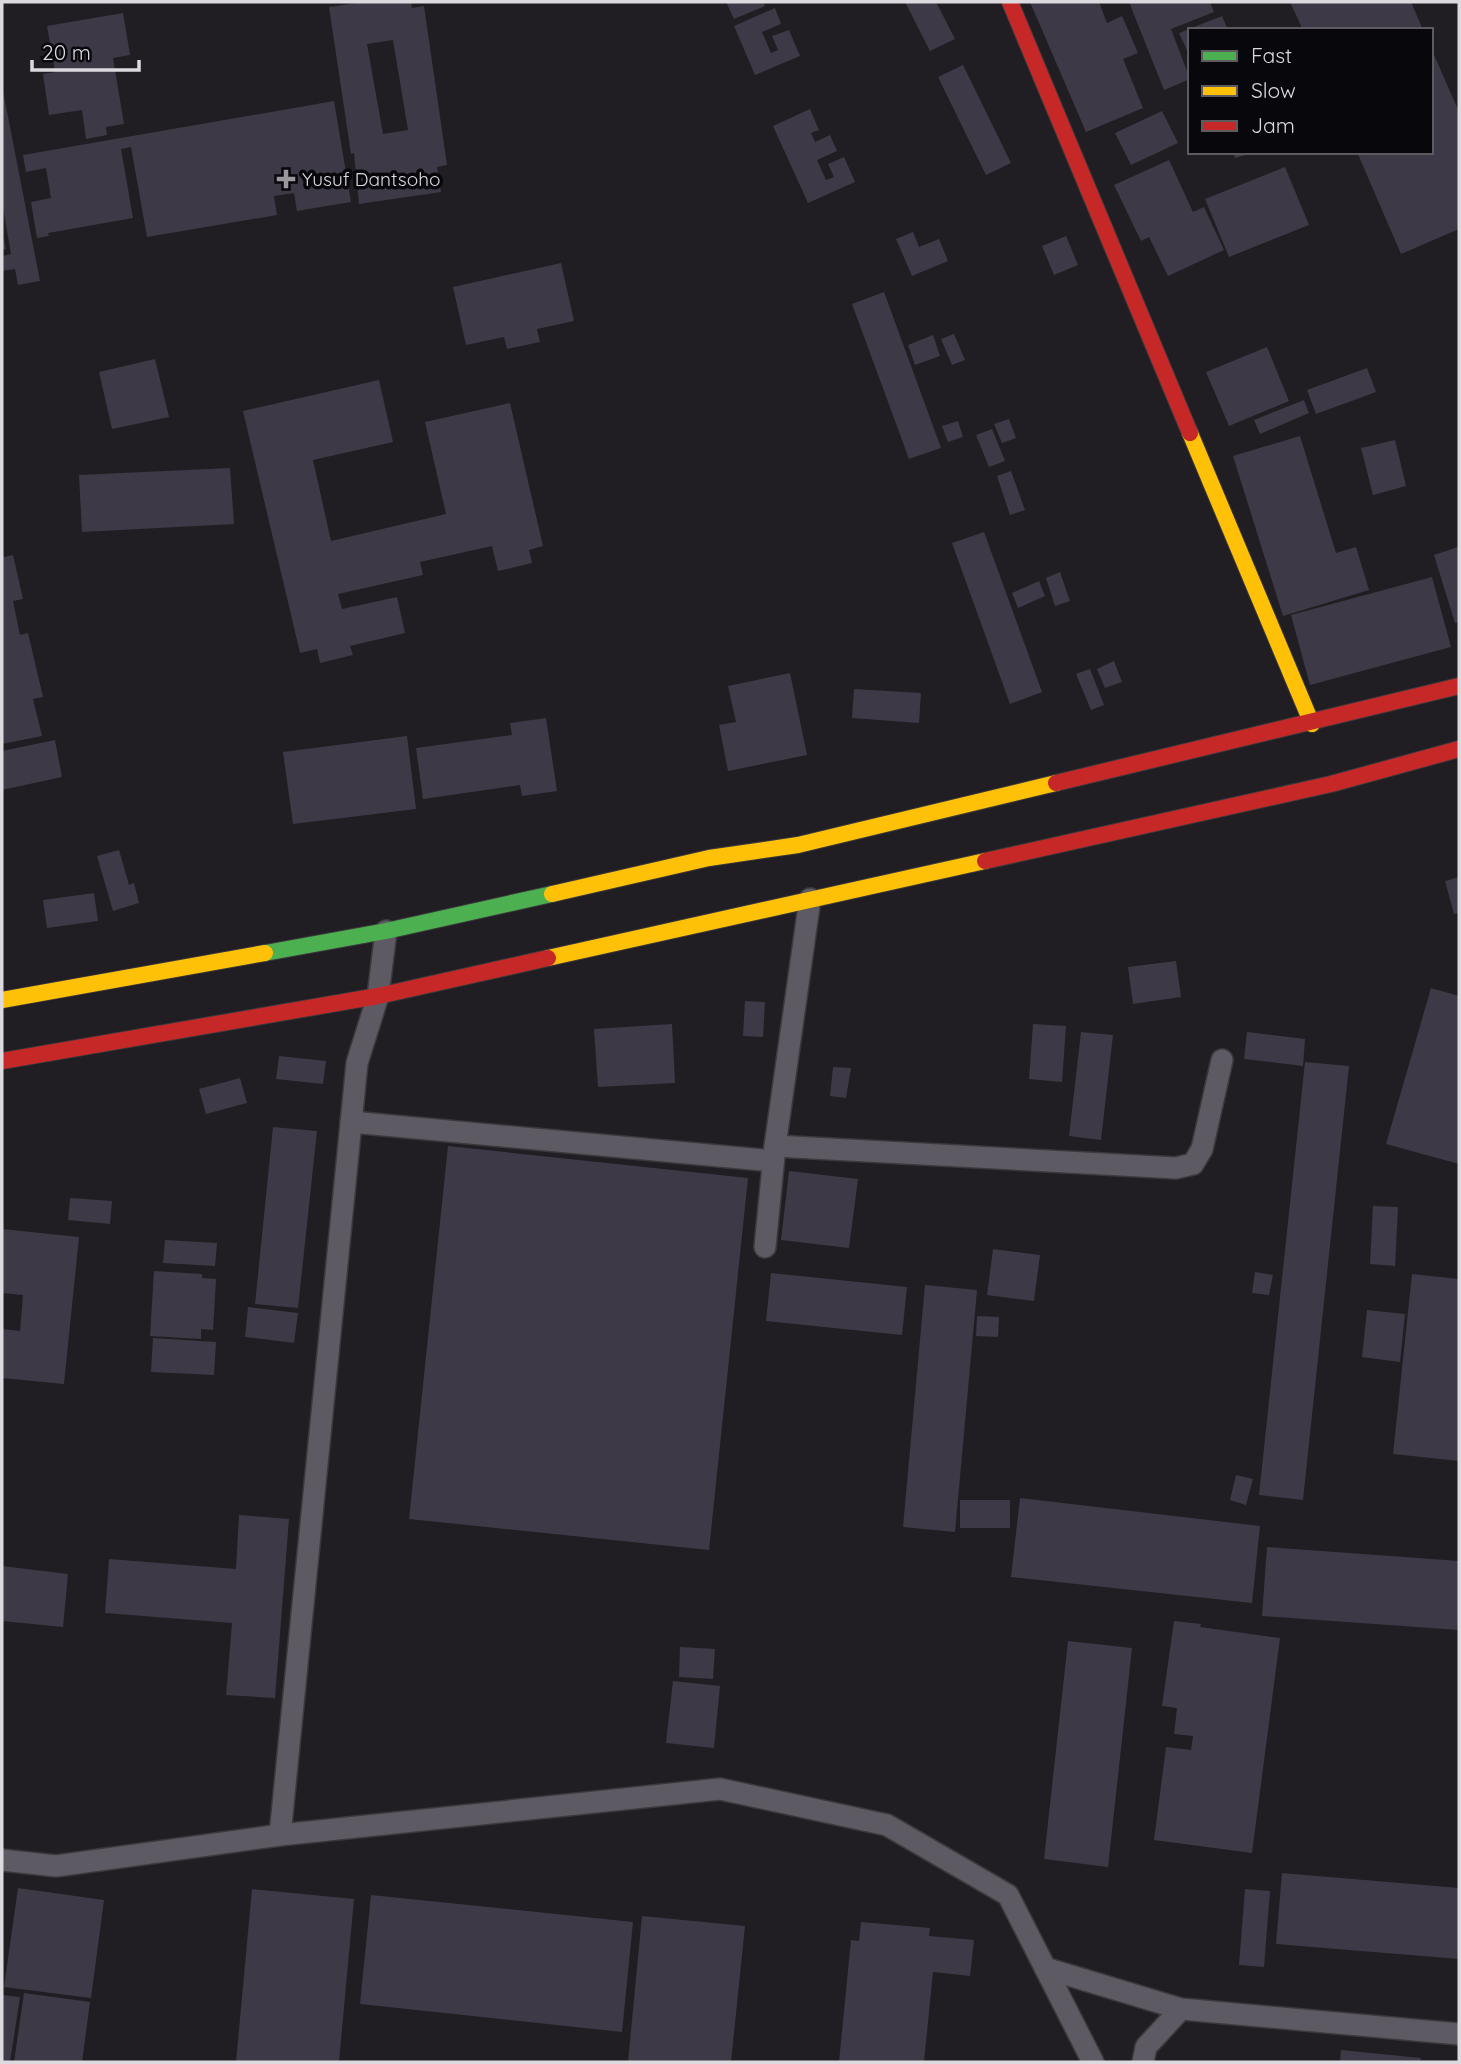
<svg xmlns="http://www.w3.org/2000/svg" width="1461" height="2064" viewBox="0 0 1461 2064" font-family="Quicksand,sans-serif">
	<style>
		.building { fill: #3e3946; fill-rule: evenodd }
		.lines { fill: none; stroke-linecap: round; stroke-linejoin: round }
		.lane-casing { stroke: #3a393c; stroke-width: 24 }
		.fast-casing { stroke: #3a393c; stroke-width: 18 }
		.slow-casing { stroke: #3a393c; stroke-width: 18 }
		.jam-casing { stroke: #3a393c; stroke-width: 18 }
		.lane { stroke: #5d5a63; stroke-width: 21 }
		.fast { stroke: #4caf50; stroke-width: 16 }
		.slow { stroke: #ffc107; stroke-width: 16 }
		.jam { stroke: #c62828; stroke-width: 16 }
		.poi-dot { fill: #9a989d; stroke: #08070b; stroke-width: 2.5 }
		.labels { text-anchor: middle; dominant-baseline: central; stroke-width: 7; stroke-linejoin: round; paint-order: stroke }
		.poi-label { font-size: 19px; fill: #dcdadf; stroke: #08070b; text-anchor: start }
	</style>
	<rect width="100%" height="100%" fill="#201e22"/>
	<g class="building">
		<path d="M364 2H411L412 8 424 6 447 165 437 167 441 192 359 204 354 153 351 154 329 7ZM393 40 408 130 383 134 367 44Z"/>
		<polygon points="726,2 763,2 765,6 734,19"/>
		<polygon points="905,2 936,2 955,39 930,51"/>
		<polygon points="1030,2 1099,2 1107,23 1122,16 1138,53 1123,59 1143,108 1086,132"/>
		<polygon points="1129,2 1210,2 1214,12 1171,29 1190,79 1164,90"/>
		<polygon points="1290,2 1411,2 1423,30 1303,30"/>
		<polygon points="775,8 781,24 762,32 771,53 778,50 772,36 789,30 800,56 755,75 734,26"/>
		<polygon points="123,13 130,55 113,58 124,124 106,127 107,135 86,139 82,110 49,115 43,74 55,72 47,26"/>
		<polygon points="1222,16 1228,30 1190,30 1190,57 1179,33"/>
		<polygon points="1431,48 1459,112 1459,229 1401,254 1357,152 1431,152"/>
		<polygon points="963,65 1011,163 986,175 938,77"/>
		<polygon points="2,86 40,281 18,285 15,269 2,271 2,256 11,254 2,202"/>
		<polygon points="334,101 351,202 297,211 294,193 274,196 277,215 147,237 131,147 121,149 133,218 48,233 49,236 37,238 31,202 51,198 46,168 26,172 23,155"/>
		<polygon points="810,109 819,130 811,133 815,142 830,135 837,151 817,160 826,180 834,177 828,164 844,157 855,182 808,203 773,126"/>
		<polygon points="1162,111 1178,143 1131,165 1115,133"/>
		<polygon points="1233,152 1252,152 1253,153 1235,158"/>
		<polygon points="1169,160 1193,212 1204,207 1224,250 1168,276 1149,237 1141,241 1114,185"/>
		<polygon points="1285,167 1309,225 1229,257 1205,199"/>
		<polygon points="2,232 6,249 2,250"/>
		<polygon points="913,232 919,247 939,239 948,261 912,276 896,239"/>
		<polygon points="1066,236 1078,265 1054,275 1042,246"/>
		<polygon points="561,263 574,321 537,329 540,342 507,349 504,337 466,345 453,287"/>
		<polygon points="884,292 941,448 909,459 852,304"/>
		<polygon points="954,334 965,360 952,365 941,339"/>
		<polygon points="933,335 940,356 915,365 908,345"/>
		<polygon points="1267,347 1289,401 1229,426 1206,372"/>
		<polygon points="155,359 169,417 112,429 99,372"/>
		<polygon points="1367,368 1376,392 1316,414 1307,390"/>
		<polygon points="379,380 393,442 313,460 331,541 446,514 425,422 510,403 543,546 529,550 532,563 498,571 492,546 420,562 423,575 338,594 342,609 397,597 405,633 350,646 353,655 320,663 317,649 300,653 243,411"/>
		<polygon points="1304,400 1309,413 1260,434 1254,420"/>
		<polygon points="1009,419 1016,438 1002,443 994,424"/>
		<polygon points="958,421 963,437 948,442 942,426"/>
		<polygon points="992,429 1005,461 989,467 976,435"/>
		<polygon points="1300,436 1336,553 1356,547 1369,590 1283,616 1233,456"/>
		<polygon points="1395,440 1406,486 1373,495 1361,448"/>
		<polygon points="230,468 234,524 82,532 79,475"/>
		<polygon points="1011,471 1025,510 1010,515 997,476"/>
		<polygon points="984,532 1042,692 1010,704 952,543"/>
		<polygon points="1458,547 1459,622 1455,623 1434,555"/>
		<polygon points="2,552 4,557 13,555 23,599 13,601 20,635 28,633 43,697 33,699 42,736 2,744"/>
		<polygon points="1060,572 1070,601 1055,606 1046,578"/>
		<polygon points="1432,577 1451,647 1310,685 1291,615"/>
		<polygon points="1039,581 1045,596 1018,608 1012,593"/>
		<polygon points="1114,661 1122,682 1105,688 1097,669"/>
		<polygon points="1090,669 1104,705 1091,710 1076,674"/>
		<polygon points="790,673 807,755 728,771 719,725 736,722 728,686"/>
		<polygon points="854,689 921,693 919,723 852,718"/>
		<polygon points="546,718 557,791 522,796 520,785 423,799 416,748 512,735 510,723"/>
		<polygon points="407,736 416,809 293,824 283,752"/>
		<polygon points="55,740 62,777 2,790 2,751"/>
		<polygon points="119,850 129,885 134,883 139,903 113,911 97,856"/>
		<polygon points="1459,877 1459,913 1454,914 1445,881"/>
		<polygon points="94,893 98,921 47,928 43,900"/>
		<polygon points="1176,961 1181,997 1133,1004 1128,967"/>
		<polygon points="1431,988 1459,996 1459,1164 1386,1144"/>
		<polygon points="745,1001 765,1002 763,1037 743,1036"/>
		<polygon points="672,1024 675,1083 598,1087 594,1029"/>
		<polygon points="1033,1024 1066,1026 1062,1082 1029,1079"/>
		<polygon points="1081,1032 1113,1035 1101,1140 1069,1136"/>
		<polygon points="1247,1032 1305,1039 1303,1066 1244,1059"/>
		<polygon points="279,1056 326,1061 323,1084 276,1079"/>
		<polygon points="1305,1062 1349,1066 1303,1500 1259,1495"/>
		<polygon points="833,1067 851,1068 846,1098 830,1096"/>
		<polygon points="240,1078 247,1103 206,1114 199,1089"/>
		<polygon points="273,1127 317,1131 298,1308 255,1304"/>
		<polygon points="448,1146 748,1178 709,1550 409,1519"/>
		<polygon points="789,1171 858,1179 849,1248 781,1240"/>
		<polygon points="70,1198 112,1201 110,1224 68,1220"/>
		<polygon points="1373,1206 1398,1207 1395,1266 1370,1264"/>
		<polygon points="2,1229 79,1237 64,1384 2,1378 2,1329 20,1331 23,1295 2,1293"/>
		<polygon points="165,1240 217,1243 215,1266 163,1263"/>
		<polygon points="993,1249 1040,1255 1034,1301 987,1295"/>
		<polygon points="154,1271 202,1274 202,1278 216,1279 213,1330 201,1329 201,1339 150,1336"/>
		<polygon points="1255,1272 1273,1275 1269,1295 1252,1293"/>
		<polygon points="771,1273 907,1287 902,1335 766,1321"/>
		<polygon points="1412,1274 1459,1279 1459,1461 1393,1454"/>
		<polygon points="925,1285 977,1290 955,1532 903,1527"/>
		<polygon points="248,1307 298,1313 294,1343 245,1337"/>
		<polygon points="1367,1310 1405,1314 1400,1362 1362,1357"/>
		<polygon points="977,1316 999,1317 998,1337 976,1336"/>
		<polygon points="153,1338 216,1342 214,1375 151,1372"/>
		<polygon points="1236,1475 1253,1479 1246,1505 1230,1500"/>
		<polygon points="1020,1498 1260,1526 1252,1603 1011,1577"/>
		<rect x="960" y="1500" width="50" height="28"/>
		<polygon points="239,1515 289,1519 275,1698 226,1695 232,1623 105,1613 109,1559 236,1569"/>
		<polygon points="1267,1547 1459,1561 1459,1630 1262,1616"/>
		<polygon points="2,1566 68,1574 63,1627 2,1621"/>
		<polygon points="1174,1621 1201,1624 1200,1627 1280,1638 1252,1853 1154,1840 1166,1747 1191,1750 1193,1736 1174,1734 1177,1708 1162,1706"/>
		<polygon points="1068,1641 1132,1648 1108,1867 1044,1859"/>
		<polygon points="680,1647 715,1649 713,1679 679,1677"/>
		<polygon points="673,1681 720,1686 714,1748 666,1743"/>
		<polygon points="1282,1873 1459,1888 1459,1959 1276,1944"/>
		<polygon points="18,1888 104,1900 91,1998 4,1987"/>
		<polygon points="252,1889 354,1899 339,2062 236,2062"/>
		<polygon points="1245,1889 1270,1891 1264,1967 1239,1965"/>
		<polygon points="371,1895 633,1922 622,2032 360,2004"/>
		<polygon points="642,1916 745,1926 731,2062 628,2062"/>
		<polygon points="861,1922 930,1928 929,1936 974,1940 970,1976 933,1972 924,2062 839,2062 851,1940 859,1941"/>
		<polygon points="24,1993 90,2002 82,2062 14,2062"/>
		<polygon points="2,1995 20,1997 10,2062 2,2062"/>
		<polygon points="1341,2050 1421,2058 1420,2062 1340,2062"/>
	</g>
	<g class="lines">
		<g class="lane-casing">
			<g id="lane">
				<polyline points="351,1122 773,1161"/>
				<polyline points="775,1146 1176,1168 1193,1164 1202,1149 1222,1060"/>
				<polyline points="765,1247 775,1146 810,899"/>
				<polyline points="280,1835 357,1063 378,996 386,931"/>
				<polyline points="2,1860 56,1866 280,1835 720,1789 887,1825 1008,1895 1093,2062"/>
				<polyline points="1045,1968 1181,2009 1459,2034"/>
				<polyline points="1143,2062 1146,2047 1181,2009"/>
			</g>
		</g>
		<g class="fast-casing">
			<polyline id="fast" points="265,953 386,931 552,894"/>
		</g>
		<g class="slow-casing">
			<g id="slow">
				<polyline points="1190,433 1312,724"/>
				<polyline points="552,894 709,858 798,845 1056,783"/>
				<polyline points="548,958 985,861"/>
				<polyline points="2,1000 265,953"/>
			</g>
		</g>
		<g class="jam-casing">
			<g id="jam">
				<polyline points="1010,2 1190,433"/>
				<polyline points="1056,783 1459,686"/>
				<polyline points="985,861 1331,784 1459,749"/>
				<polyline points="2,1061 378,996 548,958"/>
			</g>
		</g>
		<use href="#lane" class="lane"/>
		<use href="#fast" class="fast"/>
		<use href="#slow" class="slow"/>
		<use href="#jam" class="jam"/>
	</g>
	<path class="poi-dot" d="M282.5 168.5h7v7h7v7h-7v7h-7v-7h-7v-7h7z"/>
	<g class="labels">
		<g class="poi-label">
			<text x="302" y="179">Yusuf Dantsoho</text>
		</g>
	</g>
	<rect width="1461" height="2064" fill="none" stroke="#dcdadf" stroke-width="7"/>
	<rect x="1188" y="28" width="245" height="126" fill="#08070b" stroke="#5d5b60" stroke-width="2"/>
	<rect x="1202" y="51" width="35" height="10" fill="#4caf50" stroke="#5d5b60" stroke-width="2"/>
	<text x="1251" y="63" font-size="21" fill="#dcdadf">Fast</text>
	<rect x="1202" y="86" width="35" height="10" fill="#ffc107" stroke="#5d5b60" stroke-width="2"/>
	<text x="1251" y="98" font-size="21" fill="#dcdadf">Slow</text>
	<rect x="1202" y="121" width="35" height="10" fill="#c62828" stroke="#5d5b60" stroke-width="2"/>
	<text x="1251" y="133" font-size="21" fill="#dcdadf">Jam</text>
	<path d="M32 60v10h107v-10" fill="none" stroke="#dcdadf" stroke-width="3.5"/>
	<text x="42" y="60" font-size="21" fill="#dcdadf" stroke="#08070b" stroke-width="5" paint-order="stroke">20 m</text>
</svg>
